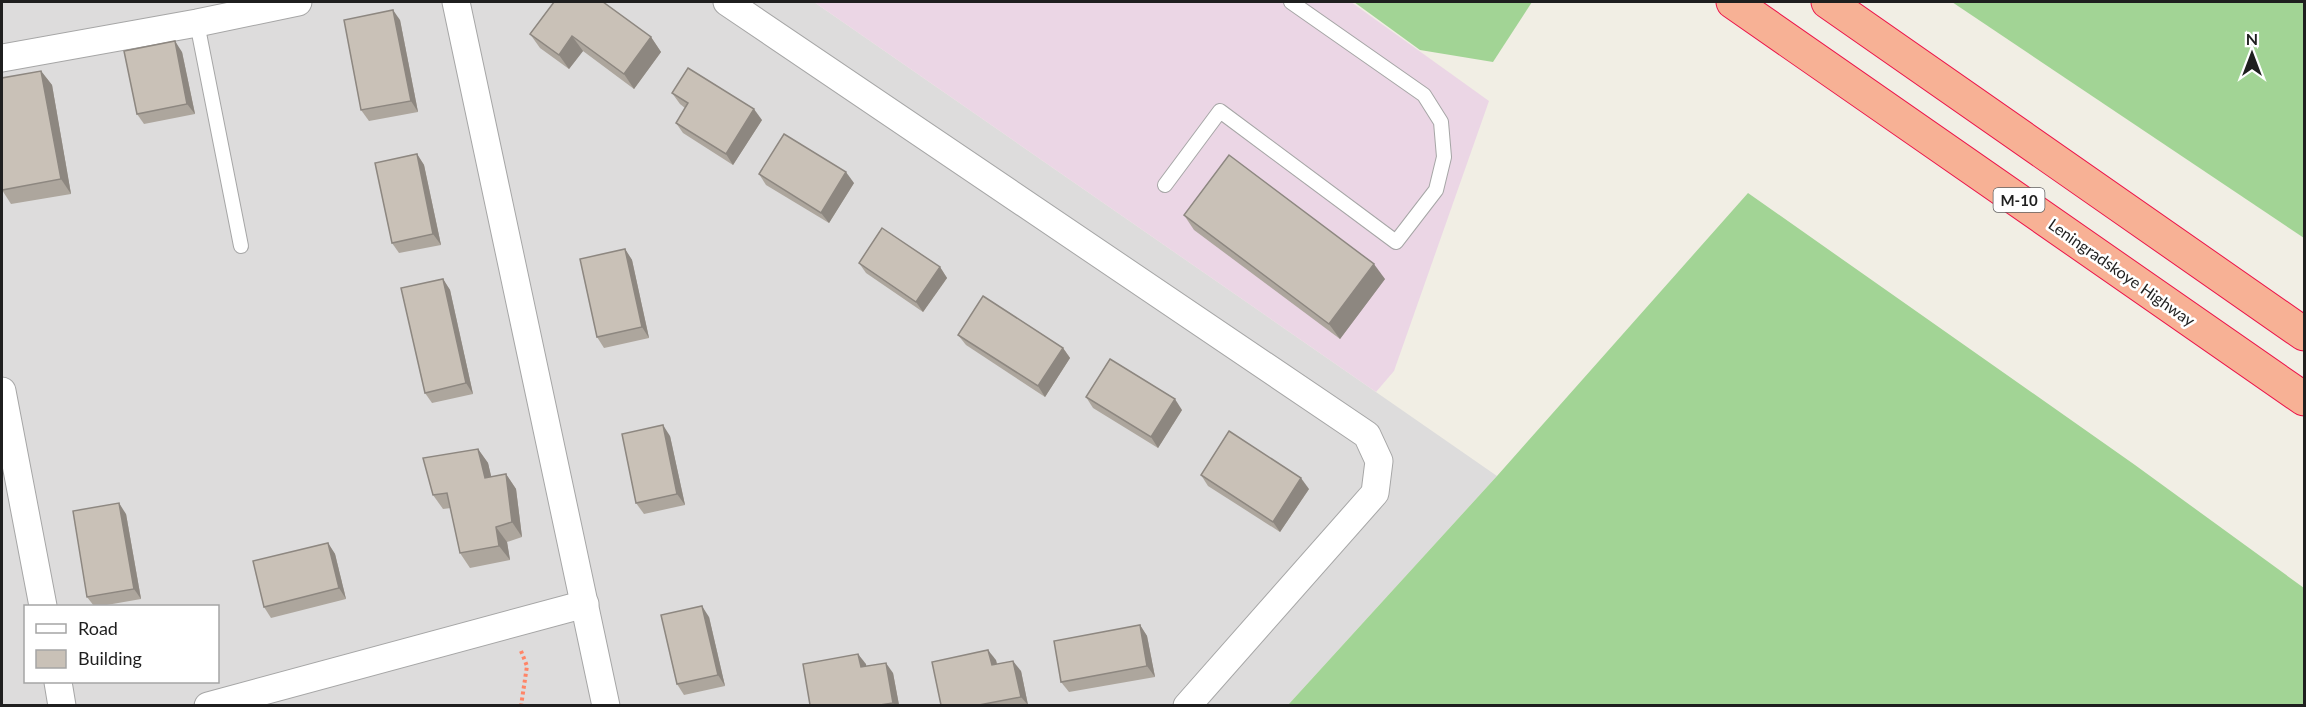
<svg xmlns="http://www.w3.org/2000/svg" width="2306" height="707" viewBox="0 0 2306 707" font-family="Lato,sans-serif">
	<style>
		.residential { fill: #dddcdc; fill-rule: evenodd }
		.industrial { fill: #ebd6e5 }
		.forest { fill: #a2d495 }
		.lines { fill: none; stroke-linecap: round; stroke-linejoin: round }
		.service-casing { stroke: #a6a6a6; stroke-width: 16 }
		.minor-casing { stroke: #a6a6a6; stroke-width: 29 }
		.trunk-casing { stroke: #ec144a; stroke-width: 35 }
		.path { stroke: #ff8567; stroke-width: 4; stroke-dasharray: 3 3; stroke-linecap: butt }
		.service { stroke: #fff; stroke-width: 14 }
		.minor { stroke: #fff; stroke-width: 27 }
		.trunk { stroke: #f7b195; stroke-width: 33 }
		.wall { fill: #ada69d }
		.shaded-wall { fill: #8d8780 }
		.building { fill: #c9c1b7; stroke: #8d8780; stroke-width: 1.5 }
		.labels { text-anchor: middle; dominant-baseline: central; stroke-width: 5; stroke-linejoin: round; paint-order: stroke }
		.shield { fill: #fff; stroke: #626262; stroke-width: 1.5 }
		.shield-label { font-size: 15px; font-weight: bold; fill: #1f1f1f }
		.street-label { font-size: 16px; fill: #1f1f1f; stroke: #fff }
	</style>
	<rect width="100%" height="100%" fill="#f1eee4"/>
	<path class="residential" d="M2 2H814L1497 476 1288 705H2ZM26 606H218V682H26Z"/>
	<polygon class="industrial" points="814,2 1351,2 1489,101 1394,371 1376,392"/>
	<g class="forest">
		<polygon points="1354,2 1532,2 1493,62 1420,50"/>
		<polygon points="1952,2 2304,2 2304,238"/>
		<polygon points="1748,193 2135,465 2304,588 2304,705 1288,705 1497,476"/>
	</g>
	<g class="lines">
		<g class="service-casing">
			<g id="service">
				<polyline points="197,23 241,246"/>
				<polyline points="1165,185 1220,111 1396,242 1436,190 1444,157 1441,122 1424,95 1291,2"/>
			</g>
		</g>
		<g class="minor-casing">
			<g id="minor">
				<polyline points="456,2 606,706"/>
				<polyline points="727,2 1367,435 1379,461 1375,493 1187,706"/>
				<polyline points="2,58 197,23 298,2"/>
				<polyline points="2,391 43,606"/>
				<polyline points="58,682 62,706"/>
				<polyline points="208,706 585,604"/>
			</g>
		</g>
		<g class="trunk-casing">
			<g id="trunk">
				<polyline points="1733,2 2304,399"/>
				<polyline points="1828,2 2304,334"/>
			</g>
		</g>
		<polyline class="path" points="521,651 527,666 521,706"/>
		<use href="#service" class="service"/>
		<use href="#minor" class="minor"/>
		<use href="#trunk" class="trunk"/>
	</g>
	<g class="wall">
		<polygon points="400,20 418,112 369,121 361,110"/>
		<polygon points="530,34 651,37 661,52 634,89 583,51 569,69 540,48"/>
		<polygon points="182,52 195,114 144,124 137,114"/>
		<polygon points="41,71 52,85 71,194 11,204 2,190 2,78"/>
		<polygon points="672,93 762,120 733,165 683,133 676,123 685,108 680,104"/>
		<polygon points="417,154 424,165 441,245 399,253 392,243"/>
		<polygon points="759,174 854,183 829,223 766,185"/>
		<polygon points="1184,215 1385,279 1340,339 1194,230"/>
		<polygon points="625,249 632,260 649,338 604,348 597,337"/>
		<polygon points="859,263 940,267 947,278 923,312 866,273"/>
		<polygon points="443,279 450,290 473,394 432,403 425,393"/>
		<polygon points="958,335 1063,348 1070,358 1045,397 966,345"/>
		<polygon points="1086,397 1182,410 1158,448 1093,408"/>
		<polygon points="670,436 685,505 644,514 636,503"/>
		<polygon points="478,449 488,463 491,477 506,474 516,489 522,537 507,542 510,560 470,568 460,553 451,508 443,509 433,495"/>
		<polygon points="1201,475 1309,489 1280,532 1208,486"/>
		<polygon points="126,514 141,599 101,606 94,606 87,597"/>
		<polygon points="328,543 335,554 346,599 271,618 264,607"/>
		<polygon points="709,617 725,686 684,695 677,684"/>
		<polygon points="1140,625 1147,636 1155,677 1069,692 1061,682"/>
		<polygon points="858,654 866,666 893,673 899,705 810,705"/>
		<polygon points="996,660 997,664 1021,671 1028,705 941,705"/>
	</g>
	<g class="shaded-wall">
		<polygon points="393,10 400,20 418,112 411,101"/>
		<polygon points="572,36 583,51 569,69 559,55"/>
		<polygon points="651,37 661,52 634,89 624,74"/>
		<polygon points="175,41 182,52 195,114 187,104"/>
		<polygon points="41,71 52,85 71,194 61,179"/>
		<polygon points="754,109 762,120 733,165 726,154"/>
		<polygon points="417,154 424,165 441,245 433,234"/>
		<polygon points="846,172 854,183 829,223 821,213"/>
		<polygon points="625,249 632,260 649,338 642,327"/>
		<polygon points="1374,264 1385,279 1340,339 1329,324"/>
		<polygon points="940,267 947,278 923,312 916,302"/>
		<polygon points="443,279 450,290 473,394 466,383"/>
		<polygon points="1063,348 1070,358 1045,397 1038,386"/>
		<polygon points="1175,399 1182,410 1158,448 1151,437"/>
		<polygon points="663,425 670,436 685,505 677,494"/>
		<polygon points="478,449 488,463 495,492 485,478"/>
		<polygon points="506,474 516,489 522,537 512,522"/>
		<polygon points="1301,478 1309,489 1280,532 1273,522"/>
		<polygon points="119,503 126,514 141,599 134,589"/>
		<polygon points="496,527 507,542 510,560 499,546"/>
		<polygon points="328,543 335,554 346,599 339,588"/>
		<polygon points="702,606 709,617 725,686 718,675"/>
		<polygon points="1140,625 1147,636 1155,677 1147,666"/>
		<polygon points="988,650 996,660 999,676 992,665"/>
		<polygon points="858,654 866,664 868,677 861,667"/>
		<polygon points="1013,661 1021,671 1028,705 1021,697"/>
		<polygon points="886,663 893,673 899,705 895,705 893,703"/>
	</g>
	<g class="building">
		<polygon points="554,2 603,2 651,37 624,74 572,36 559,55 530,34"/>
		<polygon points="393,10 411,101 361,110 344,20"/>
		<polygon points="175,41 187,104 137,114 124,51"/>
		<polygon points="688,68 754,109 726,154 676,123 688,103 672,93"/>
		<polygon points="41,71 61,179 2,190 2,78"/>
		<polygon points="784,134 846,172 821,213 759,174"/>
		<polygon points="417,154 433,234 392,243 375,163"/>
		<polygon points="1229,155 1374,264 1329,324 1184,215"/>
		<polygon points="882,228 940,267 916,302 859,263"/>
		<polygon points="625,249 642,327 597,337 580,259"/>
		<polygon points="443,279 466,383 425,393 401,288"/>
		<polygon points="983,296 1063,348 1038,386 958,335"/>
		<polygon points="1110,359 1175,399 1151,437 1086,397"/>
		<polygon points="663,425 677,494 636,503 622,434"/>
		<polygon points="1229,431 1301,478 1273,522 1201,475"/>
		<polygon points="478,449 485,478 506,474 512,522 496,527 499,546 460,553 447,493 433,495 423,458"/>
		<polygon points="119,503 134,589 87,597 73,511"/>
		<polygon points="328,543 339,588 264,607 253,561"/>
		<polygon points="702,606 718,675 677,684 661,615"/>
		<polygon points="1140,625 1147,666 1061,682 1054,641"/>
		<polygon points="988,650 992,665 1013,661 1021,697 979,705 941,705 932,662"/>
		<polygon points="858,654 861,667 886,663 893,703 880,705 810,705 803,664"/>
	</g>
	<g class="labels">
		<rect class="shield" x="1993.5" y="188" width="51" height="24" rx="4.5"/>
		<g class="shield-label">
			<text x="2019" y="200">М-10</text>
		</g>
		<g class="street-label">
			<text transform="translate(2122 272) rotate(35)">Leningradskoye Highway</text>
		</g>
	</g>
	<rect width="2306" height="707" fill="none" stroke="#1f1f1f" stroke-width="6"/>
	<rect x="24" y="605" width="195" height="78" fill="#ffffff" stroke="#a5a5a5" stroke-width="1.5"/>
	<rect x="36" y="624" width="30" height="9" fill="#ffffff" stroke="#a5a5a5" stroke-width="1.5"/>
	<text x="78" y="635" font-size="18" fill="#1f1f1f">Road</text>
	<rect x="36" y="650" width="30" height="18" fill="#c9c1b7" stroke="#a5a5a5" stroke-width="1.5"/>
	<text x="78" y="665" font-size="18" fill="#1f1f1f">Building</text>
	<g transform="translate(2252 54)" stroke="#ffffff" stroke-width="4.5" paint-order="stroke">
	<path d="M0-4.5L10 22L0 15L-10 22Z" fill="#1f1f1f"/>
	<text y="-9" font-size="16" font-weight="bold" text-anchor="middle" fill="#1f1f1f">N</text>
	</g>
</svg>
